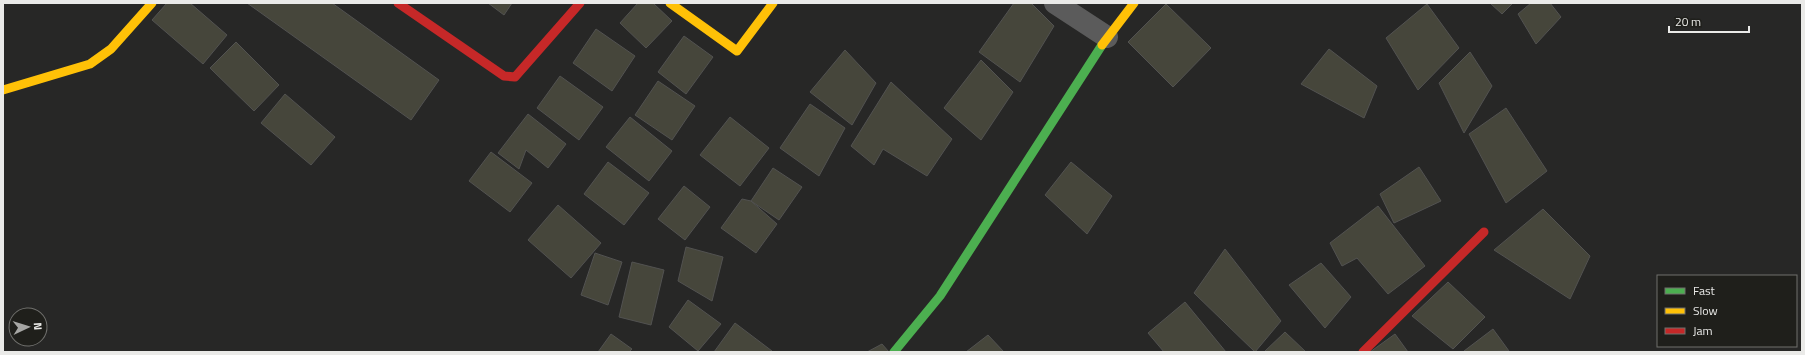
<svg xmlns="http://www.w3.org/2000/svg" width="1805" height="355" viewBox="0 0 1805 355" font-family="'Titillium Web',sans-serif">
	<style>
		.building { fill: #46463b; stroke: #525251 }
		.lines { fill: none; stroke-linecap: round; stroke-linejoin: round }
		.street { stroke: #5b5b5b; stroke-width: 22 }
		.fast { stroke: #4caf50; stroke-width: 9 }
		.slow { stroke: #ffc107; stroke-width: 9 }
		.jam { stroke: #c62828; stroke-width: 9 }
	</style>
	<rect width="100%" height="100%" fill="#272726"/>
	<g class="building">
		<polygon points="167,3 190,3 227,35 203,64 152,20"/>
		<polygon points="247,3 332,3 439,80 411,120"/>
		<polygon points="488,3 512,3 504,15"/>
		<polygon points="638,3 653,3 672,21 646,48 620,23"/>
		<polygon points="1014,3 1031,3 1054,26 1020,82 979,52"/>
		<polygon points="1490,3 1513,3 1502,14"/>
		<polygon points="1531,3 1550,3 1561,17 1536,44 1518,14"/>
		<polygon points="1166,4 1211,48 1173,87 1128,42"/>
		<polygon points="1427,4 1459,48 1418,90 1386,38"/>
		<polygon points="596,29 635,56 612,91 573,63"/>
		<polygon points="684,36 713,57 686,94 658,72"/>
		<polygon points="236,42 279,85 254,111 210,68"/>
		<polygon points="1329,49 1377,86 1364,118 1301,84"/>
		<polygon points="845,50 876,83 852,125 810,92"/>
		<polygon points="1470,52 1492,86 1464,133 1439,83"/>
		<polygon points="981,60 1013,92 981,140 944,108"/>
		<polygon points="560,76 603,107 579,140 537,108"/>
		<polygon points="658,81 695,106 672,140 635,115"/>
		<polygon points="891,82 952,139 927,176 883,149 874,165 851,146"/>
		<polygon points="285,94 335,137 311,165 261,123"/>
		<polygon points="810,104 845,128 819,176 780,148"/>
		<polygon points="1506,108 1547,171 1506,203 1469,134"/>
		<polygon points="528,114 566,144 548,168 526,150 519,169 498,153"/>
		<polygon points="630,117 672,151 649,181 606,147"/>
		<polygon points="730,117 769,148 740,186 700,155"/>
		<polygon points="491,152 532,183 510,212 469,181"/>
		<polygon points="608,162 649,193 624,225 584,194"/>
		<polygon points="1071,162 1112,196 1087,234 1045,195"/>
		<polygon points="1419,167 1441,201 1394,223 1380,194"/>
		<polygon points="773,168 802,187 779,220 751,201"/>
		<polygon points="684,186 710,207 685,240 658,219"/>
		<polygon points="742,199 751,201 777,224 756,253 721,228"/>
		<polygon points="558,205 601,243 571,278 528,240"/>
		<polygon points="1378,206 1425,266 1388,294 1357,258 1342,266 1330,243"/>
		<polygon points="1543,209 1590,256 1570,299 1494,250"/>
		<polygon points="686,247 723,257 712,301 678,281"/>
		<polygon points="1225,249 1281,321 1255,352 1194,293"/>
		<polygon points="595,253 622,262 608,305 581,295"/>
		<polygon points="632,262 664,270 651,325 619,317"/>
		<polygon points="1321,263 1351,297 1325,328 1289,285"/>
		<polygon points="1448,282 1485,317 1453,349 1412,316"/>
		<polygon points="688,300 721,324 698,351 669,327"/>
		<polygon points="1185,302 1226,352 1164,352 1148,333"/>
		<polygon points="735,323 772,351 772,352 714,352"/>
		<polygon points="1493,329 1509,351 1464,352 1464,351"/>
		<polygon points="1285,332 1306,352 1264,352"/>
		<polygon points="611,334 632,349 629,352 598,352"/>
		<polygon points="1395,334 1408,352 1370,352"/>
		<polygon points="988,335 1004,352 966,352"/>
		<polygon points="882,344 889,352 867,352"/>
	</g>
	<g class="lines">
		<polyline class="street" points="1055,3 1107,37"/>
		<polyline class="fast" points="894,352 940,296 1102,45"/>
		<g class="slow">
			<polyline points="670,3 737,51 773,3"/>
			<polyline points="1102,45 1134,3"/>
			<polyline points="3,90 90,64 111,49 152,3"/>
		</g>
		<g class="jam">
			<polyline points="398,3 504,76 515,77 580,3"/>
			<polyline points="1363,352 1484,232"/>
		</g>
	</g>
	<rect width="1805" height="355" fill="none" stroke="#eaeae8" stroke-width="8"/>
	<rect x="1657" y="275" width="140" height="72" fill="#1f1f1b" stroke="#70706d"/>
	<rect x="1665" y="288" width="20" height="6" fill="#4caf50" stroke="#70706d"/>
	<text x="1693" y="295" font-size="12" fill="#eaeae8">Fast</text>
	<rect x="1665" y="308" width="20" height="6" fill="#ffc107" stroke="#70706d"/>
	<text x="1693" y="315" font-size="12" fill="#eaeae8">Slow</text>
	<rect x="1665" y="328" width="20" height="6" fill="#c62828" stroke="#70706d"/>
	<text x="1693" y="335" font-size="12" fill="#eaeae8">Jam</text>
	<g transform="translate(28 327) rotate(86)"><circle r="19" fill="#1f1f1b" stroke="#70706d"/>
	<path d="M0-3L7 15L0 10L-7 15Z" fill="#a6a6a4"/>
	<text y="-6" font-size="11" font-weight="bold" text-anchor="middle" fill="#eaeae8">N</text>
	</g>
	<path d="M1669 26v6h80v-6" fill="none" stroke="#eaeae8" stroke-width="2"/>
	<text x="1675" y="26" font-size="12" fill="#eaeae8" stroke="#1f1f1b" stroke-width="3" paint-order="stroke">20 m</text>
</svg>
